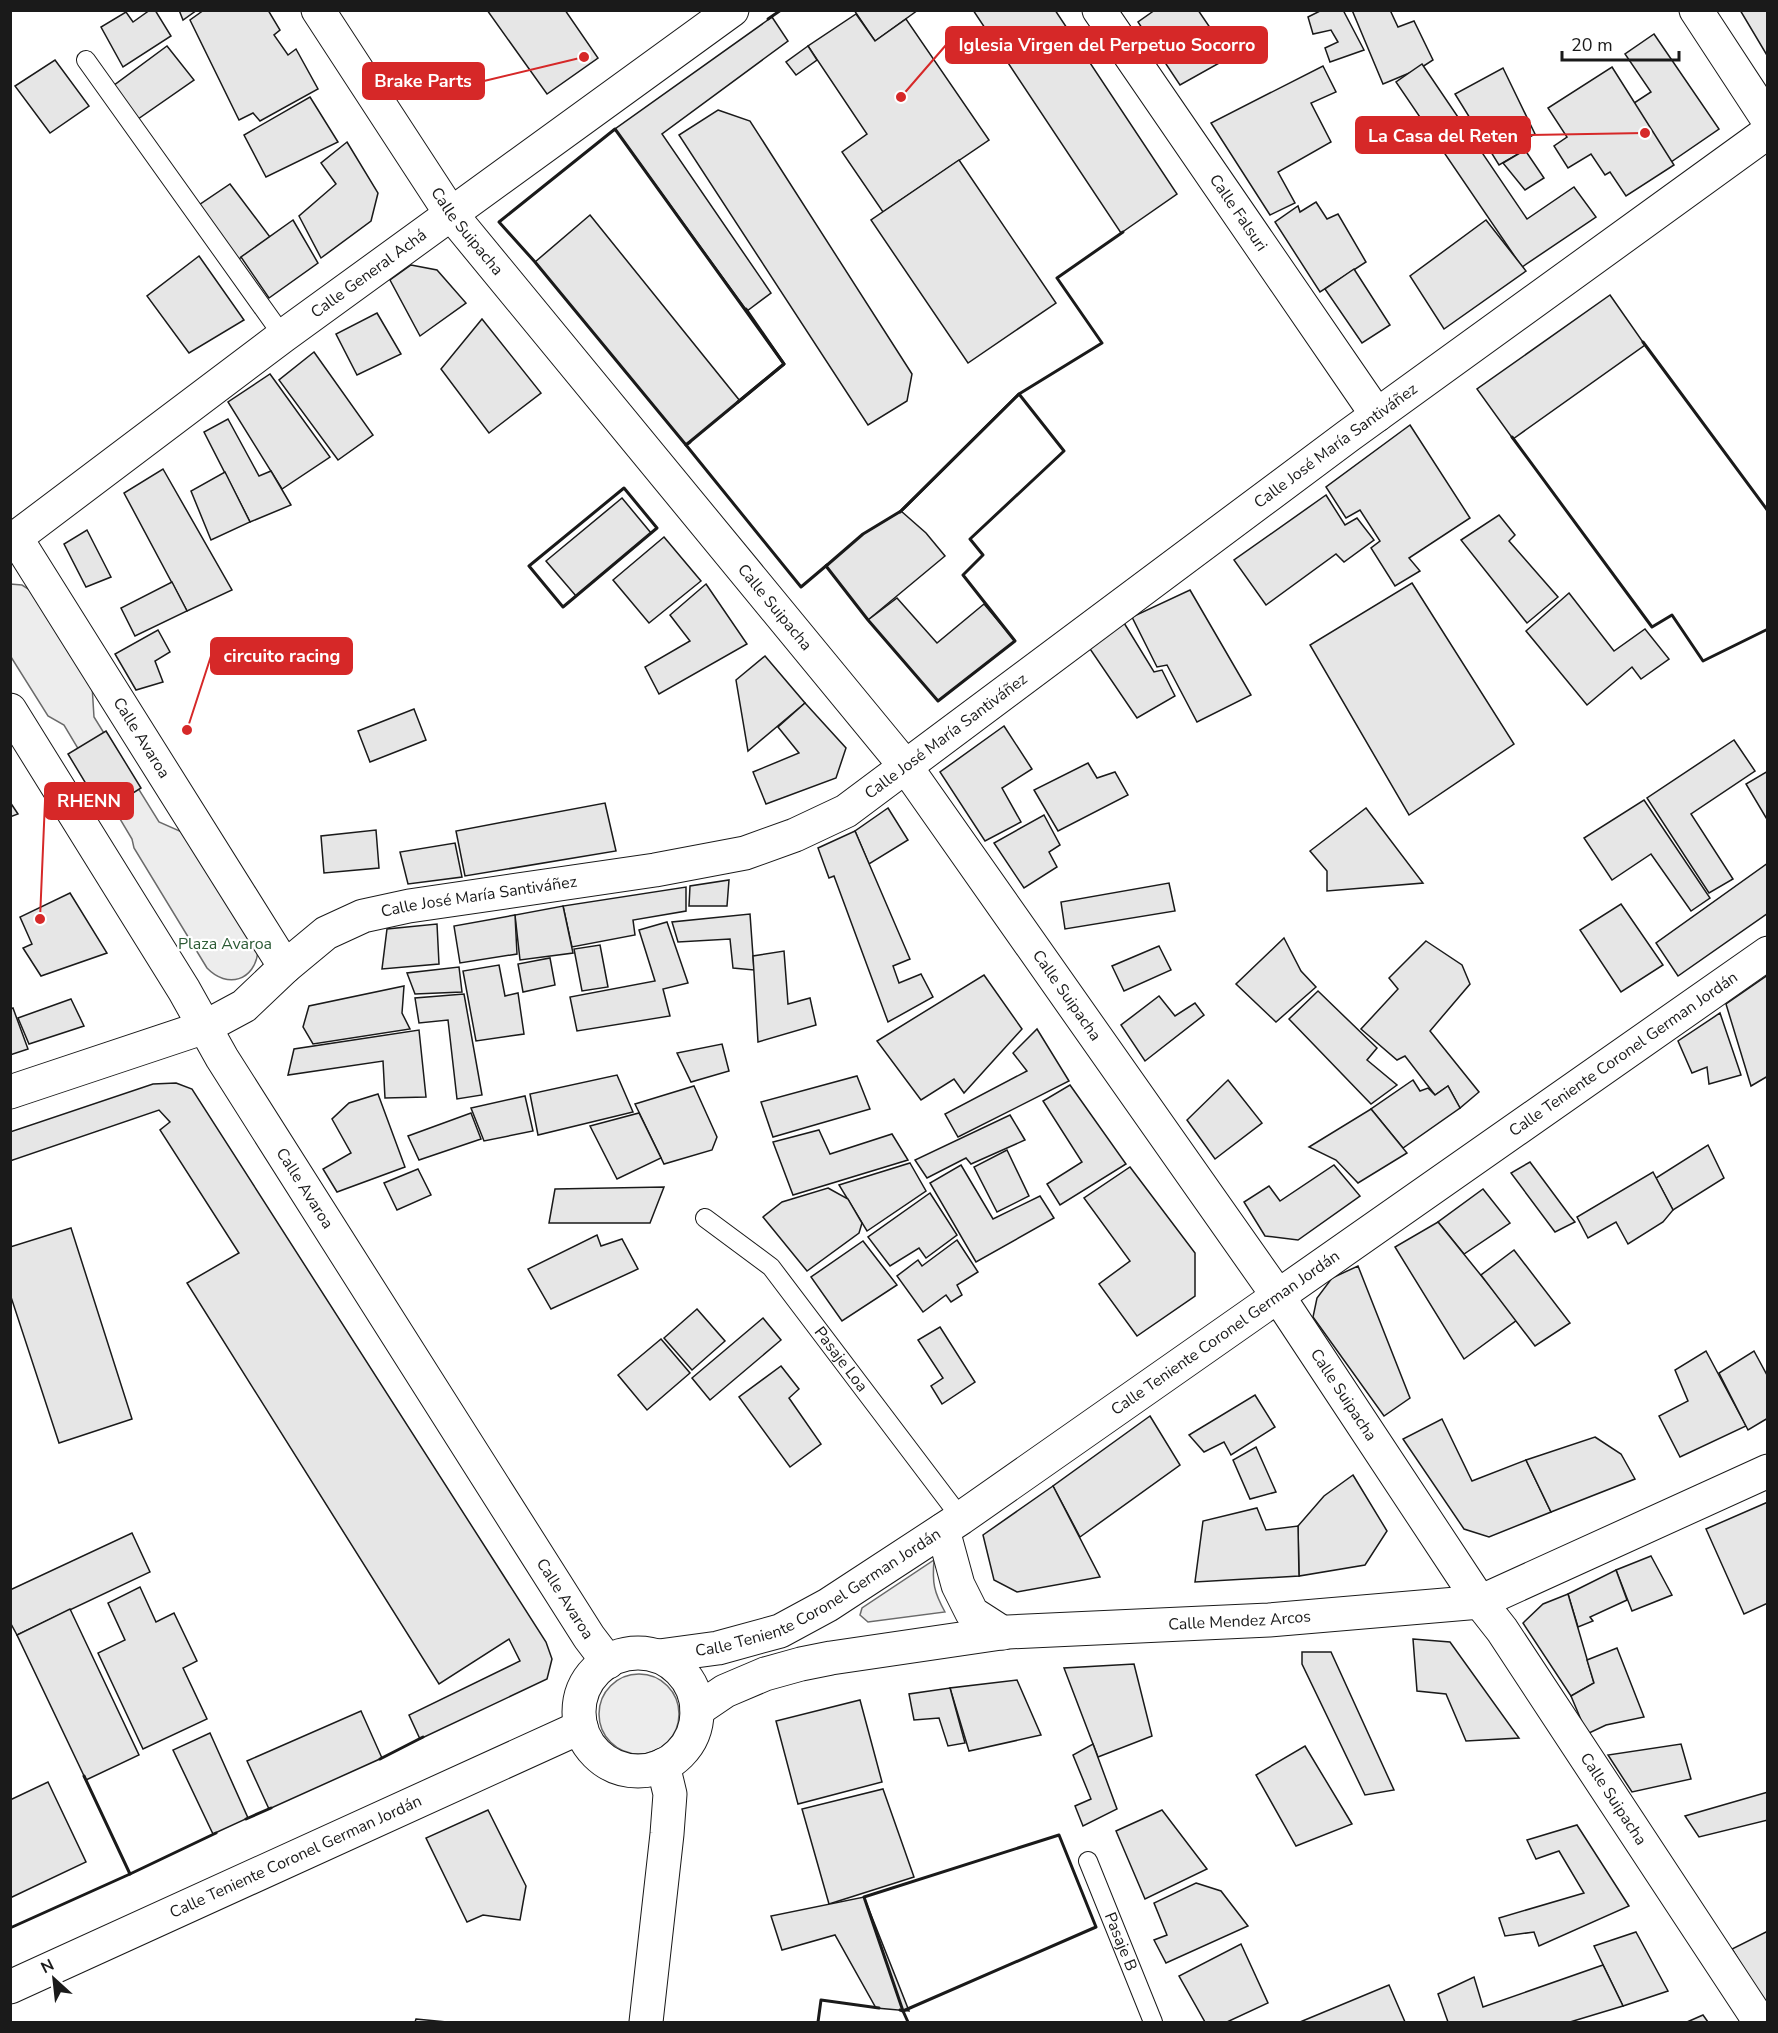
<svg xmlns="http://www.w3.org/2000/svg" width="1778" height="2033" viewBox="0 0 1778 2033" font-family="'Nunito Sans',sans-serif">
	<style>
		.green { fill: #ededed; stroke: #6a6a6a; stroke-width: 1.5 }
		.building { fill: #e6e6e6; stroke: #1a1a1a; stroke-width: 1.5 }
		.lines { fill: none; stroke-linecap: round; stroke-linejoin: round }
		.service-casing { stroke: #1a1a1a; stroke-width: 20 }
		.minor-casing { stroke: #1a1a1a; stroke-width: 35 }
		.service { stroke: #fff; stroke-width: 18 }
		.minor { stroke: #fff; stroke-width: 33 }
		.wall { stroke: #1a1a1a; stroke-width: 3 }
		.labels { text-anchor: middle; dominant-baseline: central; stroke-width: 4.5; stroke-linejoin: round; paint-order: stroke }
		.street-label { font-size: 16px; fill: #1a1a1a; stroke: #fff }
		.park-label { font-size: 16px; fill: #2b5a34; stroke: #fff }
		.leader { fill: none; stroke: #d62828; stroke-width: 2 }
		.callout-dot { fill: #d62828; stroke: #fff; stroke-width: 2 }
		.callout { fill: #d62828; stroke: #d62828; stroke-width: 2 }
		.callout-label { font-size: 18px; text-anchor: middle; font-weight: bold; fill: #fff }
	</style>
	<rect width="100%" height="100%" fill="#fff"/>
	<g class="green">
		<path d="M10 584 22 585 30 590 92 685 94 717 159 822 191 836 258 951C255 981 227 989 207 968L134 848 132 839 64 725 48 716 11 657Z"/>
		<path d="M934 1560C932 1583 934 1592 945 1612L868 1622 860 1615 862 1608Z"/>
		<circle cx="639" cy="1714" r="40"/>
	</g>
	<g class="building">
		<polygon points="150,10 155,10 171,36 123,67 101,27 126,12 133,22"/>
		<polygon points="179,10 197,10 183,20"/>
		<polygon points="204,10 268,10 280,30 274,35 288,55 296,49 318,89 260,121 253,113 239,120 190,20"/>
		<polygon points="487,10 565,10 598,58 547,94"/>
		<polygon points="854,10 918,10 875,41"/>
		<polygon points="973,10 1055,10 1177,194 1121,233"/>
		<polygon points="1155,10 1198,10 1230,57 1180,85 1138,22"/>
		<polygon points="1322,10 1343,10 1364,50 1330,62 1325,48 1338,42 1331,30 1313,34 1308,17"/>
		<polygon points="1352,10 1390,10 1398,27 1414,21 1433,60 1419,69 1383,84"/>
		<polygon points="1740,10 1768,10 1768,57"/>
		<polygon points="856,14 875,41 906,19 989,140 883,212 842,152 867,134 808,46"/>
		<polygon points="772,17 788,41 662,134 771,293 747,311 615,129"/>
		<polygon points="1654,34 1719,129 1671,162 1631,105 1651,92 1625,54"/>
		<polygon points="167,46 194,80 138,119 113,86"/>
		<polygon points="808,46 817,60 796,75 786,62"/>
		<polygon points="55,60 89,106 50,133 15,86"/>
		<polygon points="1422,64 1527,219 1574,187 1596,217 1522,267 1396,82"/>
		<polygon points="1323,66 1336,92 1311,103 1331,142 1278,172 1295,203 1270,215 1211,123"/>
		<polygon points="1612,67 1674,165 1626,196 1610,172 1605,175 1591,154 1568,168 1554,146 1567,137 1548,108"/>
		<polygon points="1503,68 1535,134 1521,142 1525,150 1499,165 1455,94"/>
		<polygon points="310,97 338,142 266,177 244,135"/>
		<polygon points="718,110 750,121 912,374 907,401 868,425 679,135"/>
		<polygon points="347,142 378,193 371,221 321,258 299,216 336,184 321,163"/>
		<polygon points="1525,150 1544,178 1525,190 1503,163"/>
		<polygon points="959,160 1056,303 968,363 871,220"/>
		<polygon points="230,184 270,237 236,261 196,207"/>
		<polygon points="1316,202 1327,219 1338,214 1366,262 1320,292 1275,222 1298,206 1300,212"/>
		<polygon points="590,215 740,401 686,445 535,262"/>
		<polygon points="293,220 318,263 269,298 241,257"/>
		<polygon points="1486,220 1526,271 1444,329 1410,276"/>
		<polygon points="199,256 244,320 189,353 147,296"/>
		<polygon points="411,265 437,270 466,303 420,336 390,280"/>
		<polygon points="1354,269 1390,325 1362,343 1325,289"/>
		<polygon points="1610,295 1645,345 1513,439 1477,389"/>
		<polygon points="377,313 401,354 357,375 336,334"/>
		<polygon points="482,319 541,393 489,433 441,369"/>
		<polygon points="314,352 373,435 338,460 279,380"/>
		<polygon points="270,374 330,457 282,489 228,402"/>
		<polygon points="228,419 259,476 271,471 291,505 250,522 204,432"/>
		<polygon points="1410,425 1470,518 1409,558 1420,571 1395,586 1371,548 1380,541 1360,510 1346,518 1326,487"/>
		<polygon points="163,469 232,590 187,611 124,493"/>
		<polygon points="225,472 250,522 211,540 191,491"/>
		<polygon points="1326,495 1345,525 1357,518 1374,540 1344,562 1336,554 1266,605 1234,560"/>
		<polygon points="622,498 651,533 576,596 546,561"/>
		<polygon points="901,511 926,533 945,556 868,620 826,566 863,534"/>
		<polygon points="1499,515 1515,535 1509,541 1558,597 1527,623 1461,540"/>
		<polygon points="87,530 111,577 86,587 64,544"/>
		<polygon points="664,537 701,581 649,623 613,580"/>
		<polygon points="172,582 187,611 135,636 121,608"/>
		<polygon points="1412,583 1514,744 1409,815 1310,645"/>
		<polygon points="706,584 747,644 659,694 645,667 690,641 670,615"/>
		<polygon points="1190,590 1251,695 1197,722 1167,665 1157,667 1132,617"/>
		<polygon points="1569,593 1614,651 1645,629 1669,659 1641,679 1632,667 1587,705 1526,631"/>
		<polygon points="897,598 937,643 984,604 1015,641 938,701 868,620"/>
		<polygon points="1121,618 1154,672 1162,670 1175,696 1137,718 1086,643"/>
		<polygon points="158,630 170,652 155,661 163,682 136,690 115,654"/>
		<polygon points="765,656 805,703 748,751 736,680"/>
		<polygon points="805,703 846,748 836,778 766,804 753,772 799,753 778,727"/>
		<polygon points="414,709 426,740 370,762 358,731"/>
		<polygon points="1004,726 1032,769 1002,788 1021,822 985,841 940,772"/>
		<polygon points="106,731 141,788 103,812 68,754"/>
		<polygon points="1734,740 1755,771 1691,814 1733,879 1709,893 1647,798"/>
		<polygon points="1088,763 1097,778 1115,772 1128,795 1058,831 1034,790"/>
		<polygon points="1768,771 1768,821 1746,784"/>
		<polygon points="1644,800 1710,898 1691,911 1651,854 1612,880 1584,838"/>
		<polygon points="10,802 18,814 10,817"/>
		<polygon points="605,803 616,851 465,876 456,831"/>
		<polygon points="888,808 908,840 869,864 855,831"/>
		<polygon points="1366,808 1423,883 1327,891 1327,871 1310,851"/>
		<polygon points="1044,815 1060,845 1049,852 1057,867 1024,888 994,843"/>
		<polygon points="376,830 379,868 324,873 321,836"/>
		<polygon points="855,831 910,959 893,966 899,983 921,974 933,997 888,1022 834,876 829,878 818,848"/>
		<polygon points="455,843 462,877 408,884 400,852"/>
		<polygon points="1768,863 1768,913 1678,976 1656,943"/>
		<polygon points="729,880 727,906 689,906 690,886"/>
		<polygon points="1169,883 1175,911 1065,929 1061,902"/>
		<polygon points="686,887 686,911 633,920 635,935 572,947 563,906"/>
		<polygon points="70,893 107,953 41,976 23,948 32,944 20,917"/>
		<polygon points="1621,904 1663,965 1621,992 1580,930"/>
		<polygon points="563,906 573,953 520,960 515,915"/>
		<polygon points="750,914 754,970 733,968 730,939 678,942 672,922"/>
		<polygon points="515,915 517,954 460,963 454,926"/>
		<polygon points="667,922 688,983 663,989 670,1016 577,1031 570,997 655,981 639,930"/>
		<polygon points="437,924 439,964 382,969 387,929"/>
		<polygon points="1284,938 1301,971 1316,987 1276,1022 1236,984"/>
		<polygon points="1426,941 1462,965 1470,984 1430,1031 1479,1092 1460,1108 1448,1086 1435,1095 1405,1056 1397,1060 1361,1029 1398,989 1389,978"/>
		<polygon points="600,945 608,987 582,991 574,949"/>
		<polygon points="1159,946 1171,970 1124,991 1112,966"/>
		<polygon points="784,951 788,1004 810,998 816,1025 758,1042 753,956"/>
		<polygon points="550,958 555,985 523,992 518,964"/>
		<polygon points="499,965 505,996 518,993 524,1034 476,1041 463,971"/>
		<polygon points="459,967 462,992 415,994 407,973"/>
		<polygon points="984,975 1022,1029 964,1093 954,1079 921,1100 877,1041"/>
		<polygon points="1768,975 1768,1076 1751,1086 1726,1004"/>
		<polygon points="404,986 402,1013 410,1029 313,1044 303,1027 309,1006"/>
		<polygon points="1318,991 1377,1048 1367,1060 1397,1085 1371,1104 1289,1019"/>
		<polygon points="464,994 482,1095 457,1099 448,1020 419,1023 415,998"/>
		<polygon points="1159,996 1175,1016 1195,1003 1204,1015 1145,1061 1121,1025"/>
		<polygon points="71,999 84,1026 29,1044 18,1018"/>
		<polygon points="13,1008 28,1049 10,1055 10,1009"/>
		<polygon points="1720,1013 1741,1075 1709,1084 1707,1067 1692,1073 1678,1041"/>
		<polygon points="1037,1029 1069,1081 958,1137 945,1114 1027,1071 1013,1053"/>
		<polygon points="419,1030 426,1097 385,1098 383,1061 288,1075 294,1049"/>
		<polygon points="722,1044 729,1071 691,1082 677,1053"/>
		<polygon points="617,1075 633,1112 538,1135 530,1094"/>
		<polygon points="857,1076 870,1109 773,1137 761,1102"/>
		<polygon points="1228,1080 1262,1123 1215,1159 1187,1120"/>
		<polygon points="1413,1080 1420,1091 1428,1088 1435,1095 1448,1086 1460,1108 1403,1148 1371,1109"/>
		<polygon points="176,1083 192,1089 546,1642 552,1659 547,1679 420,1739 409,1715 520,1661 509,1639 439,1684 187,1283 239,1253 160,1130 170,1122 159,1110 10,1161 10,1132 153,1084"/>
		<polygon points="1070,1085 1126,1164 1060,1205 1047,1184 1082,1162 1043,1101"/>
		<polygon points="694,1086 717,1137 712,1150 664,1164 635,1104"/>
		<polygon points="378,1094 405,1167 337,1192 323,1169 351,1153 332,1119 349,1103"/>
		<polygon points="525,1096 533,1131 484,1141 471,1108"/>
		<polygon points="1371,1109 1407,1153 1358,1183 1336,1160 1309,1147"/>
		<polygon points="471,1113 481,1139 419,1160 408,1136"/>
		<polygon points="639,1113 661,1158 617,1179 590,1126"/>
		<polygon points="1010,1115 1025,1140 971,1164 966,1158 927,1178 915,1160"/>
		<polygon points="819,1130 830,1154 892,1134 908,1160 793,1195 773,1142"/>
		<polygon points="1708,1145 1724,1178 1673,1210 1656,1178"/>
		<polygon points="1007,1150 1029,1196 997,1212 974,1167"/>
		<polygon points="1530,1162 1570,1216 1575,1222 1555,1232 1511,1173"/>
		<polygon points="910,1163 926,1191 867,1231 839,1185"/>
		<polygon points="961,1165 993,1219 1040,1196 1054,1218 976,1262 930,1183"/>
		<polygon points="1334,1165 1360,1196 1298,1240 1265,1236 1244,1202 1269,1186 1280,1201"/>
		<polygon points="1130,1167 1195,1253 1195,1296 1137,1336 1099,1284 1130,1261 1084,1198"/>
		<polygon points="418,1169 431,1195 397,1210 384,1183"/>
		<polygon points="1653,1172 1673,1210 1663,1222 1628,1244 1616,1222 1588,1238 1577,1217"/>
		<polygon points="664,1187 650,1223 549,1223 555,1189"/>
		<polygon points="828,1188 848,1199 862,1223 859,1233 807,1271 763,1217 782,1202"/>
		<polygon points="1483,1189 1510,1223 1464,1254 1438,1222"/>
		<polygon points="930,1193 957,1235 926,1258 919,1248 890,1266 868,1237"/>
		<polygon points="1438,1222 1517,1320 1464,1359 1395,1247"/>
		<polygon points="71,1228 132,1419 59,1443 10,1294 10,1247"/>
		<polygon points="597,1235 601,1246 622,1239 638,1269 551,1309 528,1269"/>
		<polygon points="957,1240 978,1272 957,1285 962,1295 951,1302 946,1295 923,1312 897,1276 918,1260 922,1266"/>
		<polygon points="863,1241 897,1285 842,1321 811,1277"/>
		<polygon points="1514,1250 1570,1323 1535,1346 1481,1275"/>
		<polygon points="1358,1266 1410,1398 1384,1416 1313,1317 1317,1298 1332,1278"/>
		<polygon points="697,1309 725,1341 692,1370 664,1338"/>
		<polygon points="763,1318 781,1340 710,1400 692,1378"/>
		<polygon points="940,1327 975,1382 942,1404 931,1386 943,1378 918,1340"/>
		<polygon points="661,1339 690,1373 647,1410 618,1375"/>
		<polygon points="1706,1351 1746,1426 1680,1457 1659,1416 1688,1401 1675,1370"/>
		<polygon points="1754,1351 1768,1377 1768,1418 1748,1430 1719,1373"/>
		<polygon points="781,1366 799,1389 789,1398 821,1444 790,1467 739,1397"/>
		<polygon points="1255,1395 1275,1427 1231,1455 1224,1442 1204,1452 1189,1435"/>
		<polygon points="1150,1416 1180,1465 1080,1537 1053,1486"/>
		<polygon points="1442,1419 1472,1481 1526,1460 1551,1512 1489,1537 1464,1529 1403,1439"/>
		<polygon points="1595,1437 1621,1454 1635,1479 1551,1512 1526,1460"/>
		<polygon points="1256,1447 1276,1492 1250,1499 1233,1460"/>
		<polygon points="1353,1475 1387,1531 1365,1565 1299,1576 1298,1526 1324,1496"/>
		<polygon points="1053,1486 1100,1577 1017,1592 994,1580 983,1535"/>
		<polygon points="1768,1502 1768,1603 1744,1614 1706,1529"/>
		<polygon points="1257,1508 1266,1530 1298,1526 1299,1576 1195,1582 1203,1521"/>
		<polygon points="132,1533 150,1572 17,1635 10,1622 10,1590"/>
		<polygon points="1651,1556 1672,1595 1632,1611 1616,1570"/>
		<polygon points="1616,1570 1627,1600 1590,1617 1593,1621 1578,1627 1568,1594"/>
		<polygon points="140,1587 156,1622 174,1613 197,1661 183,1668 207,1719 143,1749 98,1653 125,1640 108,1603"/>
		<polygon points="1568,1594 1594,1683 1571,1696 1523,1623 1543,1604"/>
		<polygon points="70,1609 139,1755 86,1780 17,1635"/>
		<polygon points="1413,1639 1450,1642 1519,1738 1466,1741 1446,1694 1417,1691"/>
		<polygon points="1617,1648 1644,1717 1606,1725 1587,1734 1571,1696 1594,1683 1587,1660"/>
		<polygon points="1302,1652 1331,1652 1394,1790 1365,1795 1302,1664"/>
		<polygon points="1134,1664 1152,1736 1098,1757 1064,1668"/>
		<polygon points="1017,1680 1041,1735 969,1751 950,1688"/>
		<polygon points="950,1688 965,1743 948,1746 939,1718 914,1720 909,1694"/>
		<polygon points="860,1700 882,1782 798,1804 776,1721"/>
		<polygon points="361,1711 382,1758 269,1809 247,1761"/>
		<polygon points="210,1733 248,1818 213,1834 173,1750"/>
		<polygon points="1093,1744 1117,1809 1083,1826 1075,1806 1091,1799 1073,1755"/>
		<polygon points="1681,1744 1691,1779 1632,1792 1608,1755"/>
		<polygon points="1305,1746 1352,1824 1296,1846 1256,1775"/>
		<polygon points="48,1782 86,1862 10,1898 10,1800"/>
		<polygon points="883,1789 914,1877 829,1904 802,1809"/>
		<polygon points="1768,1792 1768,1820 1699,1837 1685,1816"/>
		<polygon points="488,1810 526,1886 520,1920 483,1915 467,1922 426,1838"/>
		<polygon points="1162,1810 1207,1869 1145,1899 1116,1831"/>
		<polygon points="1577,1825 1629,1906 1539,1946 1534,1932 1505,1936 1499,1918 1584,1893 1559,1851 1536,1859 1527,1840"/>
		<polygon points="1196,1883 1221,1891 1248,1926 1166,1963 1154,1940 1167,1935 1154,1903"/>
		<polygon points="864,1897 909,2011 876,2008 835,1935 782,1950 771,1916"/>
		<polygon points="1768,1931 1768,2009 1732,1949"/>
		<polygon points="1636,1932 1668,1991 1623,2006 1594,1946"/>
		<polygon points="1241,1944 1268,2003 1227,2022 1205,2022 1179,1976"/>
		<polygon points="1603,1965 1623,2006 1570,2022 1448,2022 1438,1994 1474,1977 1483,2007"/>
		<polygon points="1389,1985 1405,2022 1300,2022"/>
		<polygon points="1703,2015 1708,2022 1687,2022"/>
		<polygon points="416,2019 447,2022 415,2022"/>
	</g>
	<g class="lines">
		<g class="service-casing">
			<g id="service">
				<polyline points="86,60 283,336"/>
				<path id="s1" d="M705 1218 771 1267 961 1518"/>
				<path id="s2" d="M1088 1861 1153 2022"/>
			</g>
		</g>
		<g class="minor-casing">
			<g id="minor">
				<path id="s3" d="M318 10 451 214 906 767 1278 1296 1480 1602 1502 1630 1760 2022"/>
				<path id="s4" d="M1099 10 1377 415"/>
				<polyline points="1696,10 1768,120"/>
				<path id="s5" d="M16 538 285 967"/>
				<path id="s6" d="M10 542 283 336 732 10"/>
				<path id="s7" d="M10 710 184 990 222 1058 589 1637 608 1662"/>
				<path id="s8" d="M10 1092 205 1027 244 1006 285 967 326 933 363 916 409 906 655 870 745 853 795 835 846 811 1348 436 1768 132"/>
				<polyline points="943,1530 958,1585 972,1613 1003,1633"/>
				<circle cx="638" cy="1712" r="59"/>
				<path id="s9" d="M659 1656 718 1648 780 1631 828 1605 961 1518 1768 953"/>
				<path id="s10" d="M697 1710 725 1691 765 1674 801 1664 831 1658 1008 1632 1269 1620 1480 1602 1768 1471"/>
				<path id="s11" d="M10 1987 581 1727"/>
				<polyline points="646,2022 667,1834 670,1794 663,1765"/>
			</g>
		</g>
		<use href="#service" class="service"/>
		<use href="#minor" class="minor"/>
		<g class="wall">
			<polyline points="768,19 781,10"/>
			<polygon points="615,129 784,364 686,445 535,262 499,222"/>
			<polyline points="1643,342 1768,511"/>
			<polygon points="1019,394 1064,451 970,539 983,555 963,575 1015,641 938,701 868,620 826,566 863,534 901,511"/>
			<polyline points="738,402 784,364 746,309"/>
			<polyline points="1512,437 1652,627 1672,615 1703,661 1768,629"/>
			<polyline points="690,442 686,445 801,587 827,565"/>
			<polygon points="624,488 657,528 563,607 529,566"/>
			<polyline points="900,512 1019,394 1102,343 1057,278 1123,232"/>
			<polyline points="380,1759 423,1737"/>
			<polyline points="84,1776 130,1874 216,1833"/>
			<polyline points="246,1819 271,1808"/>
			<polygon points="1059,1835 1096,1927 903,2011 864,1897"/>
			<polyline points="10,1928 130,1874"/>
			<polyline points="900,2010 903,2011 908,2022"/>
			<polyline points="818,2022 821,2000 879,2008"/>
		</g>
	</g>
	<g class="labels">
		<g class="street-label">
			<text stroke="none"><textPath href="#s4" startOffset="246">Calle Falsuri</textPath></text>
			<text stroke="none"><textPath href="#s3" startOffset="267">Calle Suipacha</textPath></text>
			<text stroke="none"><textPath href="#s6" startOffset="448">Calle General Achá</textPath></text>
			<text stroke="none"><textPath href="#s8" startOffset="1508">Calle José María Santiváñez</textPath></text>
			<text stroke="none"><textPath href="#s3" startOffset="753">Calle Suipacha</textPath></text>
			<text stroke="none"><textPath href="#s5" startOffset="236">Calle Avaroa</textPath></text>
			<text stroke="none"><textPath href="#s8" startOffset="1022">Calle José María Santiváñez</textPath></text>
			<text stroke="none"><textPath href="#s8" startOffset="518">Calle José María Santiváñez</textPath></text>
			<text stroke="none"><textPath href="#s3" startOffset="1239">Calle Suipacha</textPath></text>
			<text stroke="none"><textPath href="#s9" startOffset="1146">Calle Teniente Coronel German Jordán</textPath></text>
			<text stroke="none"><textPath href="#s7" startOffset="562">Calle Avaroa</textPath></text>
			<text stroke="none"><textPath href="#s9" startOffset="660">Calle Teniente Coronel German Jordán</textPath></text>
			<text stroke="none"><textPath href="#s1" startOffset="198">Pasaje Loa</textPath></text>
			<text stroke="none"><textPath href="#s3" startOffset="1725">Calle Suipacha</textPath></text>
			<text stroke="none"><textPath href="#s9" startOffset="174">Calle Teniente Coronel German Jordán</textPath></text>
			<text stroke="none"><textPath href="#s7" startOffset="1048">Calle Avaroa</textPath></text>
			<text stroke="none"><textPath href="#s10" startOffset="556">Calle Mendez Arcos</textPath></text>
			<text stroke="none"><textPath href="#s3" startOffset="2211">Calle Suipacha</textPath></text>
			<text stroke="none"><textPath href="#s11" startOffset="314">Calle Teniente Coronel German Jordán</textPath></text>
			<text stroke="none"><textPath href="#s2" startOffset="87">Pasaje B</textPath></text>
		</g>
		<g class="park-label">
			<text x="225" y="944">Plaza Avaroa</text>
		</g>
	</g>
	<path class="leader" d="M901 97L946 45M584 57L484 81M1645 133L1530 135M187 730L211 656M40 919L45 801"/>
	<g class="callout-dot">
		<circle cx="901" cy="97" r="6"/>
		<circle cx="584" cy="57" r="6"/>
		<circle cx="1645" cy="133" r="6"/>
		<circle cx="187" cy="730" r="6"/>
		<circle cx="40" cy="919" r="6"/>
	</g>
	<g class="callout">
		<rect x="946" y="27" width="321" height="36" rx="6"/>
		<rect x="363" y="63" width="121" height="36" rx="6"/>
		<rect x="1356" y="117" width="174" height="36" rx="6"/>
		<rect x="211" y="638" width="141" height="36" rx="6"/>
		<rect x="45" y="783" width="88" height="36" rx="6"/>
	</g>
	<g class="callout-label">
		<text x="1107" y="51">Iglesia Virgen del Perpetuo Socorro</text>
		<text x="423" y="87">Brake Parts</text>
		<text x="1443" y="142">La Casa del Reten</text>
		<text x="282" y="662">circuito racing</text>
		<text x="89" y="807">RHENN</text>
	</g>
	<rect width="1778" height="2033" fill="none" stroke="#1a1a1a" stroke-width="24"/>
	<g transform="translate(54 1979) rotate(333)" stroke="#ffffff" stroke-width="4.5" paint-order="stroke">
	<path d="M0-4.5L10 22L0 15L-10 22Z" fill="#1a1a1a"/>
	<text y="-9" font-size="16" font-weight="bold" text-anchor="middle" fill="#1a1a1a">N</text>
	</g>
	<path d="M1562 51v9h117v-9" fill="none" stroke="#1a1a1a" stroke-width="3"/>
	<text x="1571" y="51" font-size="18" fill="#1a1a1a" stroke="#ffffff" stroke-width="4.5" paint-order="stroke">20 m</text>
</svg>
